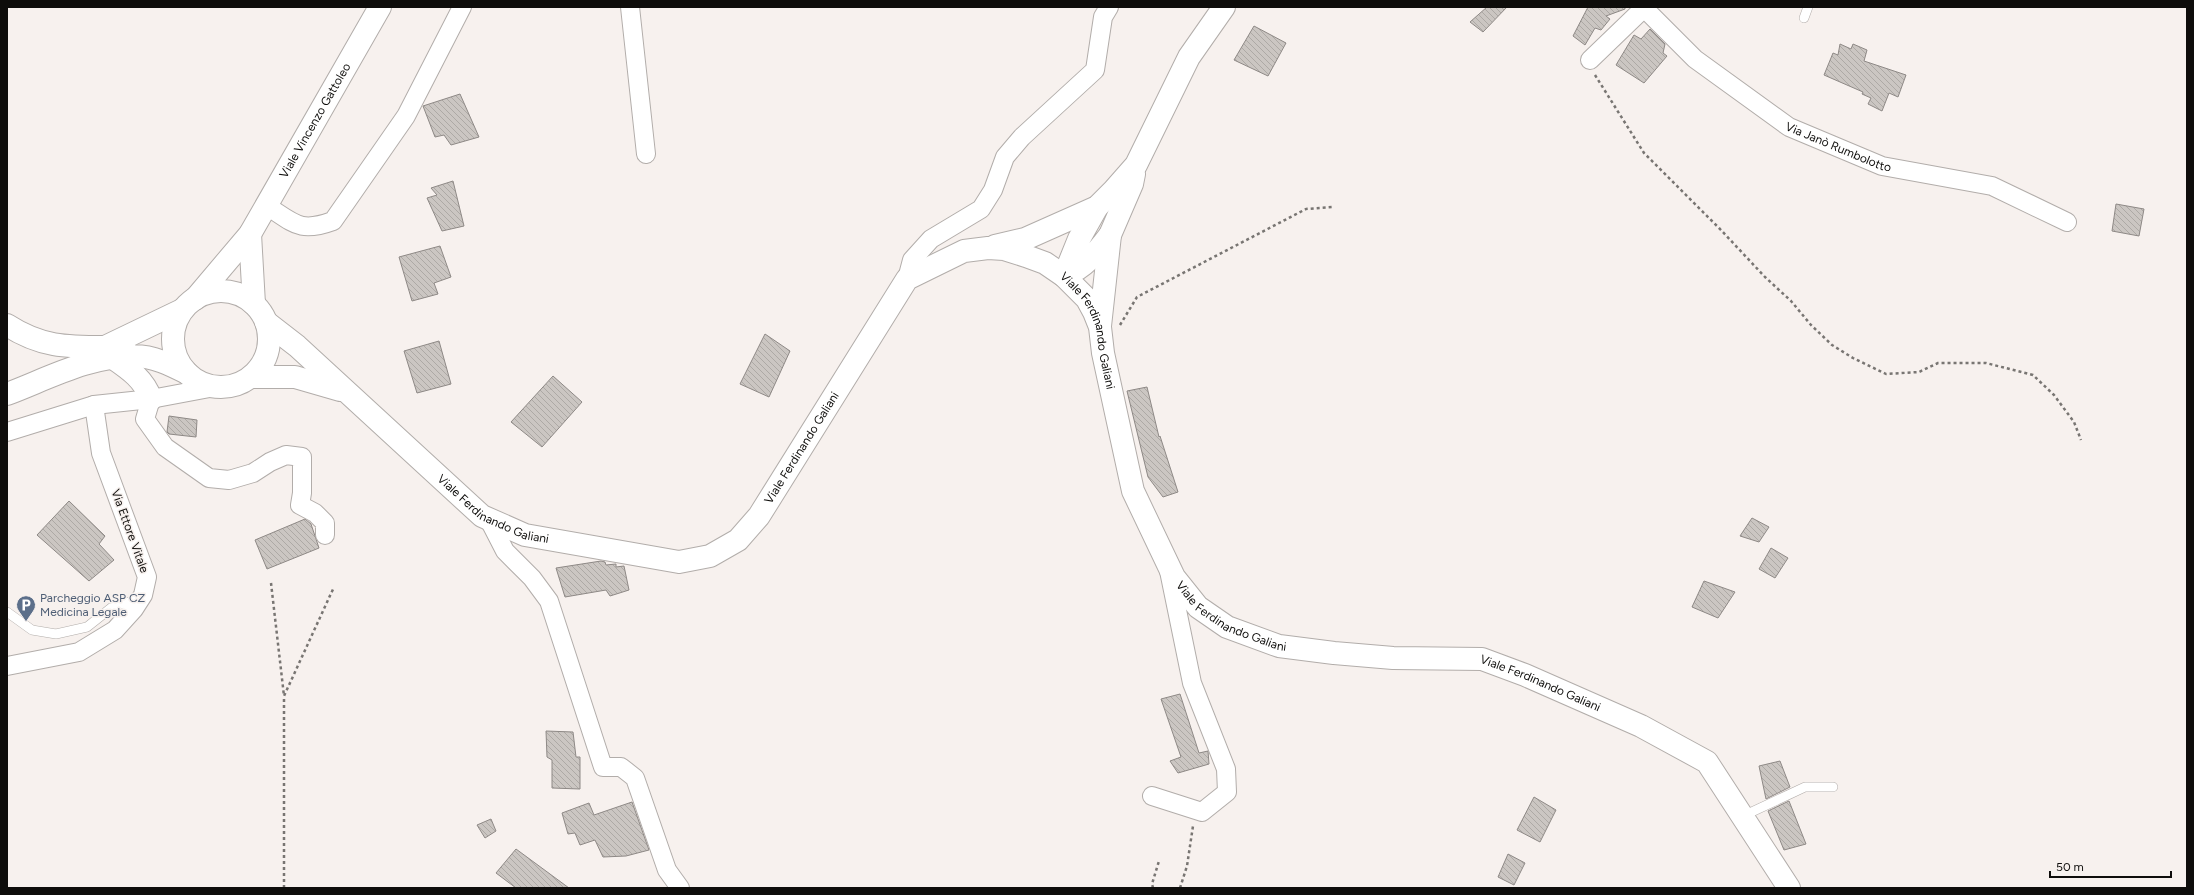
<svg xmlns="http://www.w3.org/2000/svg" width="2194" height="895" viewBox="0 0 2194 895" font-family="Figtree,sans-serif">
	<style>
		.building { fill: url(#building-back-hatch); stroke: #8e8986 }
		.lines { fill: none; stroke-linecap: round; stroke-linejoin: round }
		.service-casing { stroke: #b2adaa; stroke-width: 10 }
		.minor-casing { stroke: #b2adaa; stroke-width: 20 }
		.secondary-casing { stroke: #b2adaa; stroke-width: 24 }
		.trunk-casing { stroke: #b2adaa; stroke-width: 24 }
		.path { stroke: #787572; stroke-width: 2.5; stroke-dasharray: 3 3; stroke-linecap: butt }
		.service { stroke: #fff; stroke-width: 9 }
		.minor { stroke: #fff; stroke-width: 18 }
		.secondary { stroke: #fff; stroke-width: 22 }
		.trunk { stroke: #fff; stroke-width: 22 }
		.labels { text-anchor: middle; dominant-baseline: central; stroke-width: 3; stroke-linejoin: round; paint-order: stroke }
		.street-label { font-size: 12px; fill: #0e0d0b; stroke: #f7f1ee }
		.service-label { font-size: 12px; fill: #4e5e75; stroke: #f7f1ee; text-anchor: start }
	</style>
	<defs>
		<pattern id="building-back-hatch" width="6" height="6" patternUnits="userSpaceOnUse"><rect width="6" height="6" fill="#cbc6c2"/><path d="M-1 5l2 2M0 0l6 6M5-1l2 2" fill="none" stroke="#ada9a5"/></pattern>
	</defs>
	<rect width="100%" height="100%" fill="#f7f1ee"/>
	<g class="building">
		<polygon points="1487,7 1507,7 1483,32 1470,22"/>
		<polygon points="1588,7 1625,7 1625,9 1606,16 1610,19 1601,30 1595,28 1585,45 1573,36"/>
		<polygon points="1254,26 1286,43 1268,76 1234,60"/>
		<polygon points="1650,29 1665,44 1663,53 1667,56 1644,83 1616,65 1634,35 1641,39"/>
		<polygon points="1840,44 1851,49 1853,44 1867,50 1864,61 1906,75 1898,97 1889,93 1882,111 1868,104 1871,98 1862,94 1863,92 1824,75 1833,53 1838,55"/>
		<polygon points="460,94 479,137 451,145 444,135 435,137 423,106"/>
		<polygon points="453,181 464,226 442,231 427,198 437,195 431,188"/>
		<polygon points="2116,204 2144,209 2139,236 2112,231"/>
		<polygon points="440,246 451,277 434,283 438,294 412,301 399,257"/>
		<polygon points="765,334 790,351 769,397 740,384"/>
		<polygon points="439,341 451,384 417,393 404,351"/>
		<polygon points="553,376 582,402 542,447 511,422"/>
		<polygon points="1147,387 1159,437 1160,436 1178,492 1163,497 1148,477 1127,391"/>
		<polygon points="169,416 197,420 196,437 169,434 167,432"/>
		<polygon points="69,501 105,536 99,544 114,560 89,581 37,535"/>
		<polygon points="1752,518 1769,527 1759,542 1740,536"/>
		<polygon points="305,519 311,524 319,548 267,569 255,540"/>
		<polygon points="1771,548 1788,558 1775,578 1759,569"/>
		<polygon points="601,561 605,562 606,565 616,564 616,567 624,566 629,590 610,596 606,590 565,597 556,568"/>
		<polygon points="1704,581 1735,592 1718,618 1692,607"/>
		<polygon points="1180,694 1199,753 1208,751 1209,764 1178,773 1170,761 1181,757 1161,699"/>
		<polygon points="546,731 573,732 576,757 580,757 580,789 552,788 552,760 547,757"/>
		<polygon points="1780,761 1790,787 1766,799 1759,766"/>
		<polygon points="1534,797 1556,810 1540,842 1517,830"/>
		<polygon points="1789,801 1806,844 1784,850 1768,811"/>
		<polygon points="632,802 649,850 626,856 603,857 595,840 580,845 575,833 568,834 562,813 589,803 594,815"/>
		<polygon points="491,819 496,831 485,838 477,825"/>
		<polygon points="516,849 569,888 516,888 496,873"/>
		<polygon points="1508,854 1525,863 1514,885 1498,877"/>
	</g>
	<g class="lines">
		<g class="service-casing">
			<g id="service">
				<polyline points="1804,18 1808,7"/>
				<polyline points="7,612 32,630 56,634 87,627 111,608 126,602 134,609"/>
				<polyline points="1743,816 1805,787 1833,787"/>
			</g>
		</g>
		<g class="minor-casing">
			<g id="minor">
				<polyline points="630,7 646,154"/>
				<path id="s1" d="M1643 7 1695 59 1789 127 1882 166 1992 186 2067 222"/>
				<polyline points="1590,60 1644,8"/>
				<path d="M267 206C295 224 300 233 333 221L406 116 462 7"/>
				<polyline points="907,279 912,260 931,239 981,209 993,190 1005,157 1022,137 1095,70 1103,17 1109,7"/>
				<polyline points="151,399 145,419 165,447 209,478 229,480 253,473 270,462 286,455 302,457 302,493 300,505 315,513 325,523 325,535"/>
				<polyline points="7,432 94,405 151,399 215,387"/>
				<polyline points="488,518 505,551 532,578 549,601 603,767 621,767 635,778 667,870 680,888"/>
				<polyline points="7,666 79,652 115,630 134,609 143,595 147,577 101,453 94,405"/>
				<polyline points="1152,796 1202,812 1227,792 1226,769 1192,683 1169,571"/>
			</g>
		</g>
		<g class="secondary-casing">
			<g id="secondary">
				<path d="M1097 207 1079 239 1064 276C1085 268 1097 252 1110 235"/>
				<polyline points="250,234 254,304"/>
				<polyline points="995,246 1025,239 1097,207 1114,190 1136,165 1189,57 1224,7"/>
				<circle cx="221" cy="339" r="48"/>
				<path id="s2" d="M195 299 250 234 380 7"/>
				<path id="s3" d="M266 322 297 346 482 516 525 535 679 562 710 556 738 540 759 516 907 279 964 251 988 248 1004 249 1026 256 1045 263 1064 276 1087 299 1094 312 1100 327 1103 353 1133 491 1174 577 1198 607 1227 627 1279 646 1334 653 1393 658 1482 659 1525 675 1641 726 1707 762 1789 888"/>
				<polyline points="1100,326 1110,235 1132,184 1134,174"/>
				<polyline points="251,377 295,377 340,390"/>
			</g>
		</g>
		<g class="trunk-casing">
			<g id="trunk">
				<path d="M7 325C41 347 66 347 105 347"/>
				<path d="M113 358C129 369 144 379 151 399"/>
				<polyline points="91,360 105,347 182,310"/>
				<path d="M7 394C47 379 91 355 135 356 153 356 171 365 187 373"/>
			</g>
		</g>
		<g class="path">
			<polyline points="1595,75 1644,153 1720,229 1765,277 1791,301 1811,325 1832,345 1853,358 1886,374 1919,372 1938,363 1986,363 2033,375 2054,395 2074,422 2081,440"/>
			<polyline points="1120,325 1137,297 1306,209 1332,207"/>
			<polyline points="271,583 284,696 334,587"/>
			<polyline points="284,888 284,696"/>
			<polyline points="1153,888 1152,884 1159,861"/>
			<polyline points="1180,888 1187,866 1193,826"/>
		</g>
		<use href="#service" class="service"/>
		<use href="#minor" class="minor"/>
		<use href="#secondary" class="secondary"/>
		<use href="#trunk" class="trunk"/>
	</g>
	<defs>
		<g id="parking-pin" transform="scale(1)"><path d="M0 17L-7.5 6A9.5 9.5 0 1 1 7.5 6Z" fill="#5c6f8a" stroke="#f7f1ee"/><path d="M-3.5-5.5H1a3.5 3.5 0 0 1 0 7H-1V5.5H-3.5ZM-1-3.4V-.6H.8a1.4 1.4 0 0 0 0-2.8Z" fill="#fff"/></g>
	</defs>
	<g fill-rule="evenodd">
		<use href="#parking-pin" x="26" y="605"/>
	</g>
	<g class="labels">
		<g class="street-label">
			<text stroke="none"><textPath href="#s2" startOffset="216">Viale Vincenzo Gattoleo</textPath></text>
			<text stroke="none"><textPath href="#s1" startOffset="243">Via Janò Rumbolotto</textPath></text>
			<text stroke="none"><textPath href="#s3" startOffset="1101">Viale Ferdinando Galiani</textPath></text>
			<text stroke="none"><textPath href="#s3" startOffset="670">Viale Ferdinando Galiani</textPath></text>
			<text stroke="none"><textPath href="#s3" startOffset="297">Viale Ferdinando Galiani</textPath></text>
			<text transform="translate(130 531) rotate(70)">Via Ettore Vitale</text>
			<text stroke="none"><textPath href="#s3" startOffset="1437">Viale Ferdinando Galiani</textPath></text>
			<text stroke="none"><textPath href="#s3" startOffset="1761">Viale Ferdinando Galiani</textPath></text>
		</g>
		<g class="service-label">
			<text x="40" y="598">Parcheggio ASP CZ<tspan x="40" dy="14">Medicina Legale</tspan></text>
		</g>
	</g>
	<rect width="2194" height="895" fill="none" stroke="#0e0d0b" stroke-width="16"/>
	<path d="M2050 871v6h121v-6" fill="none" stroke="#0e0d0b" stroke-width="2"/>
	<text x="2056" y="871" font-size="12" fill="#0e0d0b" stroke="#f7f1ee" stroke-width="3" paint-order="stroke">50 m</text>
</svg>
